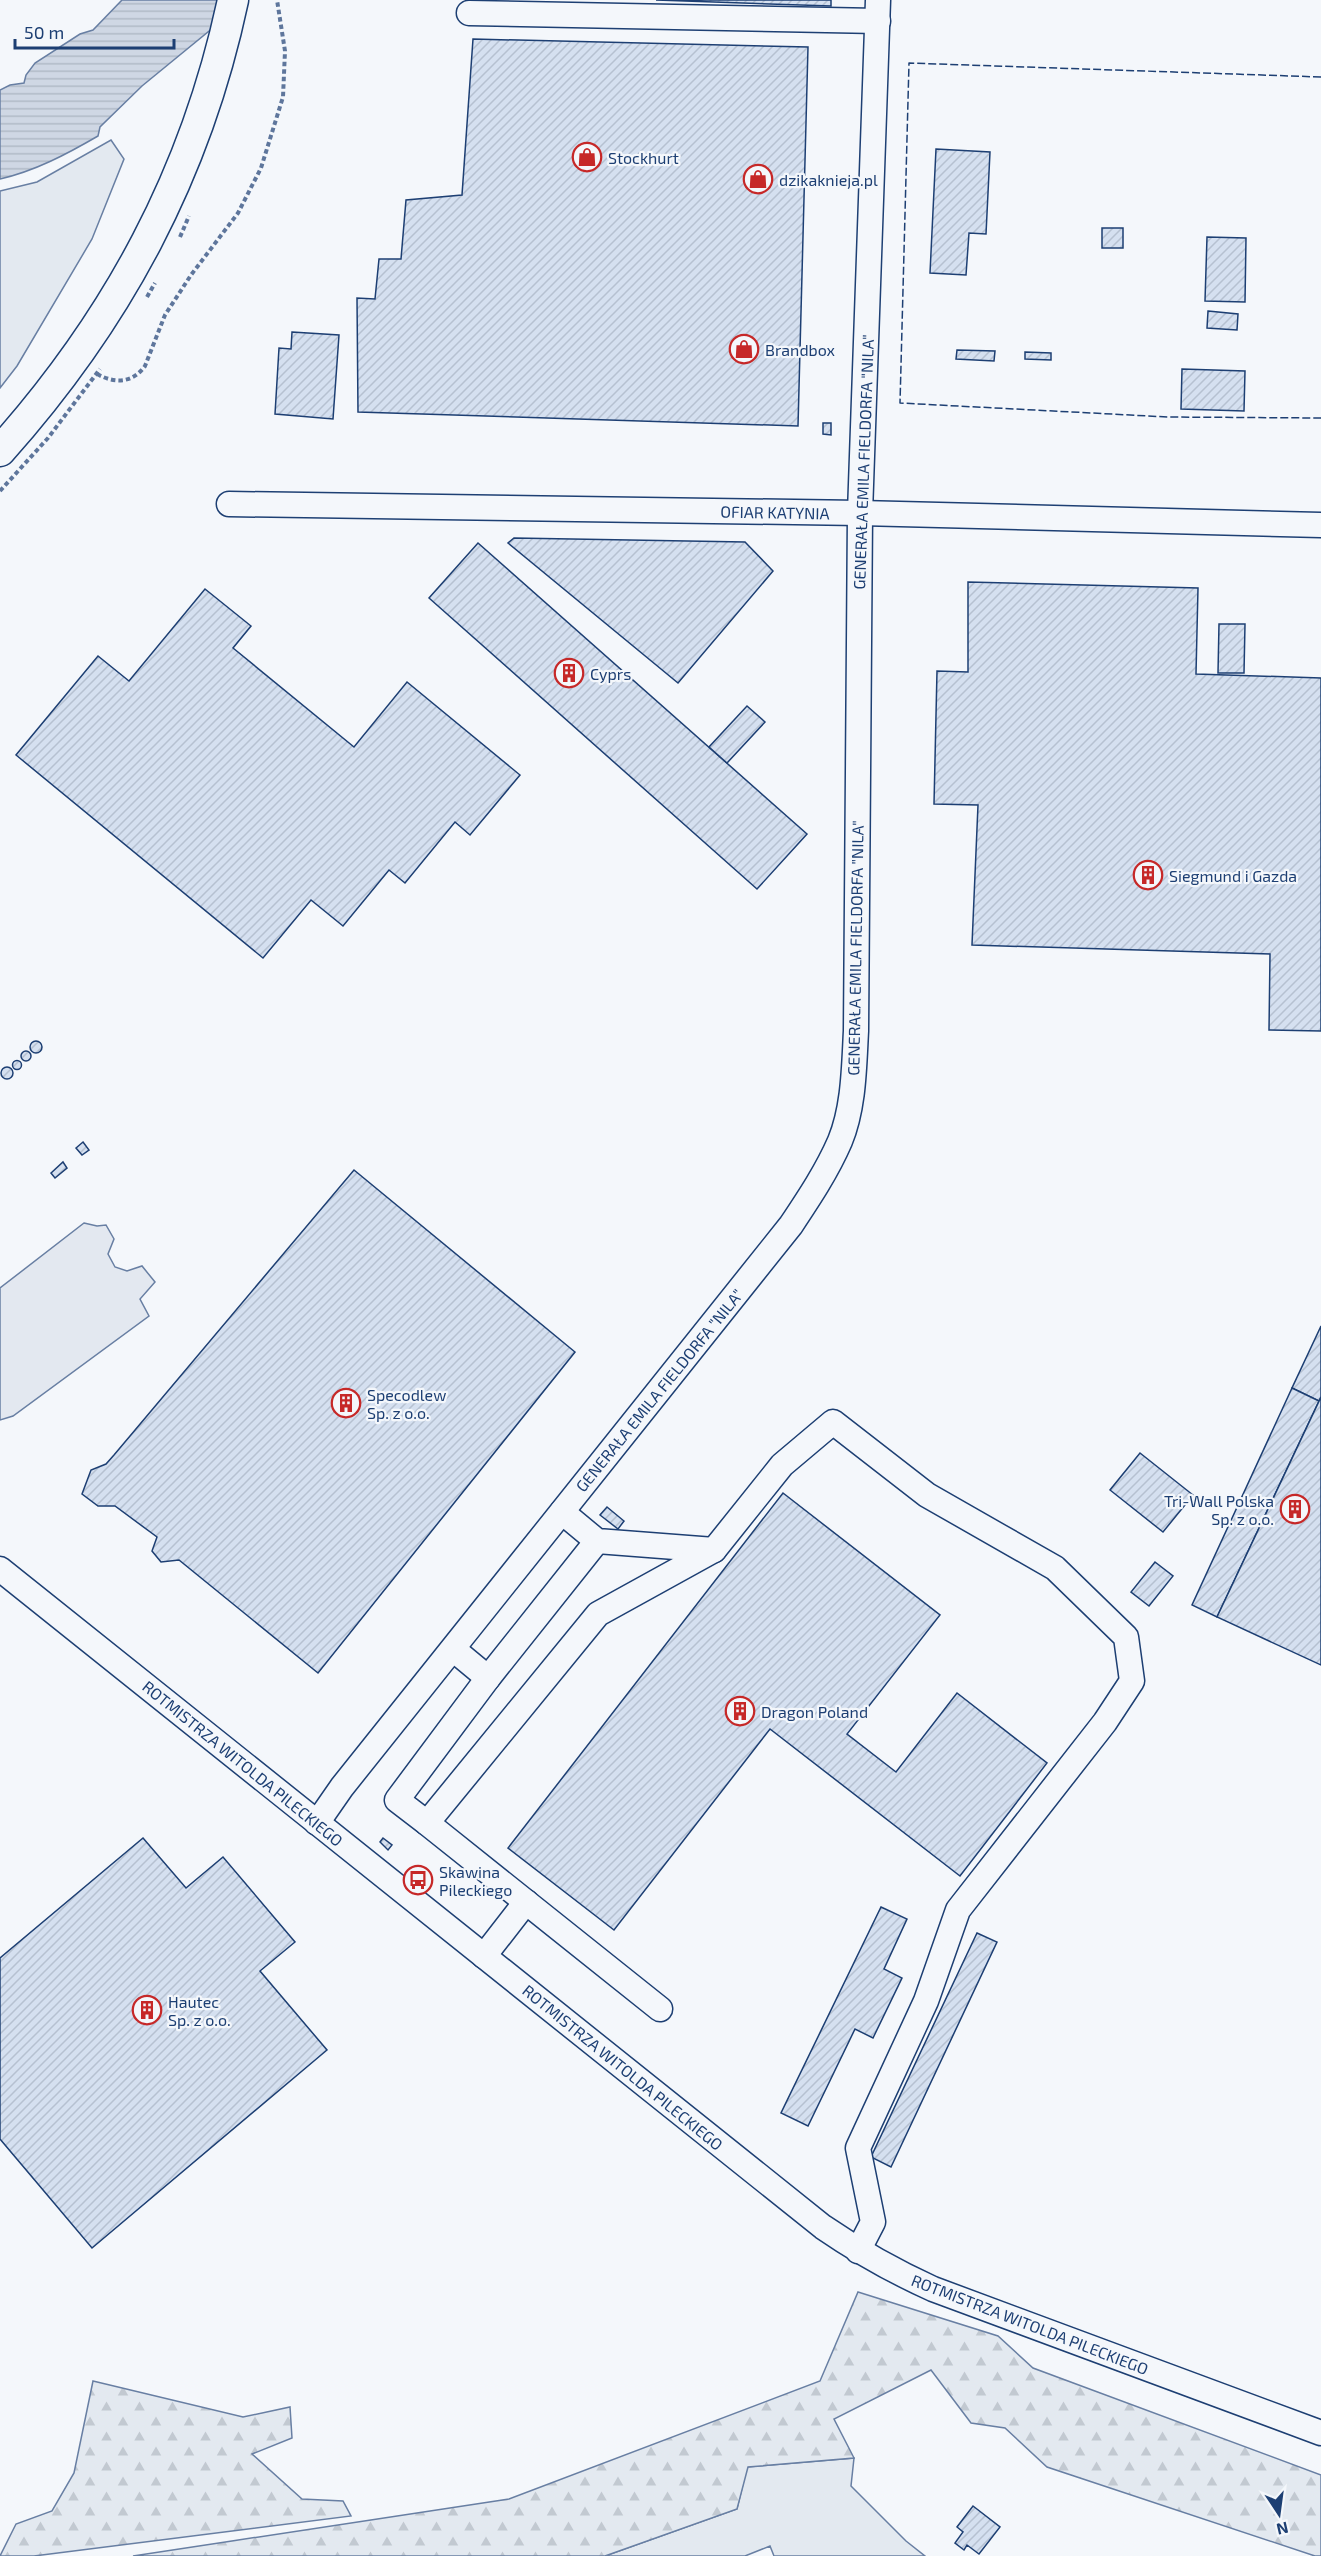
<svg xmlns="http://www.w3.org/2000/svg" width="1321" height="2556" viewBox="0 0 1321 2556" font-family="'Exo 2',sans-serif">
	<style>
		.grass { fill: #e3e9f0; stroke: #687fa3; stroke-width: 1.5 }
		.forest { fill: url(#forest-firs); stroke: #687fa3; stroke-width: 1.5 }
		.parking { fill: #e3e8f0; stroke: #687fa3; stroke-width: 1.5 }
		.water { fill: url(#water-rules); stroke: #687fa3; stroke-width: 1.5 }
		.building { fill: url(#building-hatch); stroke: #1d3f73; stroke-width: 1.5 }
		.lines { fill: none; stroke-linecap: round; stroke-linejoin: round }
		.minor-casing { stroke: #1d3f73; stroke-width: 27 }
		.major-casing { stroke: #1d3f73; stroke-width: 33 }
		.path { stroke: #5e769c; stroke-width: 4; stroke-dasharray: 4.5 3; stroke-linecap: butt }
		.minor { stroke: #f4f7fb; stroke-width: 24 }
		.major { stroke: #f4f7fb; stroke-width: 30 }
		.fence { stroke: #1d3f73; stroke-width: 1.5; stroke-dasharray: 8 3; stroke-linecap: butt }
		.labels { text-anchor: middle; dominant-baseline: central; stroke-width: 4.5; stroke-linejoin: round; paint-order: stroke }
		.poi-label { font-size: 16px; fill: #1d3f73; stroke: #f4f7fb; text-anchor: start }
		.street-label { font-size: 16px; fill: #1d3f73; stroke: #f4f7fb }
	</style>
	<defs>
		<pattern id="forest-firs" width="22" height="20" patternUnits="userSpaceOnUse" patternTransform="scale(1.5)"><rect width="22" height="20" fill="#e3e9f0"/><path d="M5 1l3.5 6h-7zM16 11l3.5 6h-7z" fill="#c2c9d1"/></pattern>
		<pattern id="water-rules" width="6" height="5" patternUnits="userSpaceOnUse" patternTransform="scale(1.5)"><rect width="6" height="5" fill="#cfd7e4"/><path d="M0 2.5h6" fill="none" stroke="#b1bac7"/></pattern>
		<pattern id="building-hatch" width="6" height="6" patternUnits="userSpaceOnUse" patternTransform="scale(1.5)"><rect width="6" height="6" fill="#d5e0f0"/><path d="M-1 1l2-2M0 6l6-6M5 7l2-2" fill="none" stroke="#b6c1d1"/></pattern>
	</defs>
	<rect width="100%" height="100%" fill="#f4f7fb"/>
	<g class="grass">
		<polygon points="111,140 124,159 92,239 17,366 0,388 0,191 37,182"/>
		<polygon points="854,2458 851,2486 906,2541 925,2556 774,2556 770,2546 745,2556 605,2556 737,2509 747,2467"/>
	</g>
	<g class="forest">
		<polygon points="858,2292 998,2336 1033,2368 1321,2475 1321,2556 1315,2556 1047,2467 1005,2428 971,2423 931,2370 834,2419 854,2458 748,2467 737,2509 605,2556 133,2556 509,2499 820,2381"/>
		<polygon points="93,2381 243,2417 290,2407 292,2438 252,2454 302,2499 343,2501 351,2516 34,2556 0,2556 16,2524 52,2511 74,2473"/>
	</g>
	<polygon class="parking" points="84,1223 97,1226 106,1225 114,1239 108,1254 115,1267 127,1271 142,1266 155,1282 140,1299 149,1316 13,1416 0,1420 0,1288"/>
	<path class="water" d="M122 0H247L142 86 100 127 98 136C67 154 35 171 0 179V90L10 85 24 83 26 75 35 63 80 34 93 30Z"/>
	<g class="building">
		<polygon points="656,0 831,0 831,6"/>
		<polygon points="473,39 808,47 798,426 358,412 357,298 375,299 379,259 401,259 406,200 462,195"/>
		<polygon points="936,149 990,152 986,234 969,233 966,275 930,273"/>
		<rect x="1102" y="228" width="21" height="20"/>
		<polygon points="1207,237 1246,238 1245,302 1205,301"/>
		<polygon points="1208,311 1238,314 1237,330 1207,328"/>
		<polygon points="292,332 339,335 333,419 275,414 279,348 291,349"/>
		<polygon points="957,350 995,351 994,361 956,359"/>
		<polygon points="1025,352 1051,353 1051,360 1025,359"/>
		<polygon points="1182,369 1245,371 1244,411 1181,409"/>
		<polygon points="823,423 831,423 831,435 823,434"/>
		<polygon points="514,538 745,542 773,571 678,683 508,543"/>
		<polygon points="478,543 807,834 757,889 429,598"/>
		<polygon points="968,582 1198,588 1196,674 1321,678 1321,1031 1269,1030 1270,954 972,945 978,805 934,804 937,671 968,672"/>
		<polygon points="205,589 251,626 233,648 354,747 407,682 520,775 470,835 455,822 405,883 389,870 343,926 311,900 263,958 16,755 98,656 129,681"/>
		<polygon points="1219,624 1245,624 1244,673 1218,673"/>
		<polygon points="747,706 765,722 727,763 709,747"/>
		<circle cx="36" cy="1047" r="6"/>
		<circle cx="26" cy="1056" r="5"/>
		<circle cx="17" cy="1065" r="4.5"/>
		<circle cx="7" cy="1073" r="6"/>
		<polygon points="83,1142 89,1150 82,1155 76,1148"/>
		<polygon points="63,1162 67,1168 55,1178 51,1173"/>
		<polygon points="354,1170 575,1352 318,1673 179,1560 161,1562 152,1551 157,1537 115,1506 98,1506 82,1494 91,1470 106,1464 114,1455"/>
		<polygon points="1321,1326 1321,1397 1319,1401 1292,1388"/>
		<polygon points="1292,1388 1319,1401 1217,1617 1192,1605"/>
		<polygon points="1321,1397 1321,1665 1217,1617"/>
		<polygon points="1140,1453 1193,1495 1163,1532 1110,1490"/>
		<polygon points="783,1493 940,1615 847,1734 896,1772 957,1693 1047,1763 960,1876 770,1729 614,1930 508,1848"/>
		<polygon points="607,1507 624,1521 618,1529 600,1515"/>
		<polygon points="1155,1562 1173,1576 1149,1606 1131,1592"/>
		<polygon points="143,1838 186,1888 223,1857 295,1942 260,1971 327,2050 92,2248 0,2139 0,1958"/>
		<polygon points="383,1838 392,1845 388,1850 380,1842"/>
		<polygon points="881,1907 907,1919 884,1969 902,1978 873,2038 855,2029 808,2126 781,2113"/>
		<polygon points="977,1933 997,1942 891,2167 871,2157"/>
		<polygon points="973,2506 1000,2527 979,2554 967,2545 964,2550 955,2543 963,2532 957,2527"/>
	</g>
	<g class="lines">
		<g class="minor-casing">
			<g id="minor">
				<polyline points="469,13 878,21"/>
				<polyline points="229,504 860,513 1321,525"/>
				<polyline points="562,1512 597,1541 714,1550 782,1465 833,1422 927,1495 1055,1568 1126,1637 1132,1681 1105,1722 958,1910 926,2001 858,2148 873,2222 858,2251"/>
				<path d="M0 1569 823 2227C858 2251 893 2271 933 2289L1321 2433"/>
				<polyline points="453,1649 488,1678 597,1541"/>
				<polyline points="488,1678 397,1800 427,1823 598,1614 714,1550"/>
				<path d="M317 1823 342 1787 791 1225C809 1198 827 1171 840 1141 854 1107 854 1067 856 1031L860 513 878 0"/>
				<polyline points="427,1823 660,2009"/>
				<polyline points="484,1956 526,1902"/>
			</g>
		</g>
		<g class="major-casing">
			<path id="major" d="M0 451C118 319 196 174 233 0"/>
		</g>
		<g class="path">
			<polyline points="180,237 189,216"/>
			<polyline points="147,297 155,283"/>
			<path d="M97 374C115 384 133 383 145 366L165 315 191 275 238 213 261 168 283 97 285 51 277 0"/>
			<polyline points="0,491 48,438 100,369"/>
		</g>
		<use href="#minor" class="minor"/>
		<use href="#major" class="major"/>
		<polyline class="fence" points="1321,77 909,63 900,403 1168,417 1321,418"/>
	</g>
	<defs>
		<g id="shop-ring" transform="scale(1.5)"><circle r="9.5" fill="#f4f7fb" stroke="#c62828" stroke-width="1.5"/><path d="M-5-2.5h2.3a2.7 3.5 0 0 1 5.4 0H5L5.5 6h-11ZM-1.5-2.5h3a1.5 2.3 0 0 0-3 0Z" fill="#c62828"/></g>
		<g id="building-ring" transform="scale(1.5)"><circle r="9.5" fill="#f4f7fb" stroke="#c62828" stroke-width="1.5"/><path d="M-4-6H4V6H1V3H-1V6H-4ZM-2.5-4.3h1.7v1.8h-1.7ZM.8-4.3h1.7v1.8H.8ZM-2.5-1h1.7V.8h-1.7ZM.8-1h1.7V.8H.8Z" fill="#c62828"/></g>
		<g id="bus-ring" transform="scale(1.5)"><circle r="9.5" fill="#f4f7fb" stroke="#c62828" stroke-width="1.5"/><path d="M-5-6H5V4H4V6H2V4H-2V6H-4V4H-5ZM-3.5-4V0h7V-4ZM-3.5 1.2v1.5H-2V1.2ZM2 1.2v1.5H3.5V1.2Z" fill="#c62828"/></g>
	</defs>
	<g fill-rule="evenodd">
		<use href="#shop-ring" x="587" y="157"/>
		<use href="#shop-ring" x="758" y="179"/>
		<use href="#shop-ring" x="744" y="349"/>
		<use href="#building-ring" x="569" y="673"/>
		<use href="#building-ring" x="1148" y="875"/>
		<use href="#building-ring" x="346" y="1403"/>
		<use href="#building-ring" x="1295" y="1509"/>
		<use href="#building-ring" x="740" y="1711"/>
		<use href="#bus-ring" x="418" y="1880"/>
		<use href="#building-ring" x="147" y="2010"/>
	</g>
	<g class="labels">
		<g class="poi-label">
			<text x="608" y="157">Stockhurt</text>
			<text x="779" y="179">dzikaknieja.pl</text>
			<text x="765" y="349">Brandbox</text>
			<text x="590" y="673">Cyprs</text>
			<text x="1169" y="875">Siegmund i Gazda</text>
			<text x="367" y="1394">Specodlew<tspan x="367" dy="18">Sp. z o.o.</tspan></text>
			<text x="1274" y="1500" text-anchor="end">Tri-Wall Polska<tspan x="1274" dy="18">Sp. z o.o.</tspan></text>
			<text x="761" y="1711">Dragon Poland</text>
			<text x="439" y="1871">Skawina<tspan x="439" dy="18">Pileckiego</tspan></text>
			<text x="168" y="2001">Hautec<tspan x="168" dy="18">Sp. z o.o.</tspan></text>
		</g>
		<g class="street-label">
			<text transform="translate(863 462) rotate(-88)">GENERAŁA EMILA FIELDORFA "NILA"</text>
			<text transform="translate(775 512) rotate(1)">OFIAR KATYNIA</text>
			<text transform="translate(855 948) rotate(-89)">GENERAŁA EMILA FIELDORFA "NILA"</text>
			<text transform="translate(659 1390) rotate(-51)">GENERAŁA EMILA FIELDORFA "NILA"</text>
			<text transform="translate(243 1763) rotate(39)">ROTMISTRZA WITOLDA PILECKIEGO</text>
			<text transform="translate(623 2067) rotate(39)">ROTMISTRZA WITOLDA PILECKIEGO</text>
			<text transform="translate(1030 2324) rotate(21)">ROTMISTRZA WITOLDA PILECKIEGO</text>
		</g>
	</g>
	<g transform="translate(1279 2514) rotate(167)" stroke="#f4f7fb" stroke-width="4.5" paint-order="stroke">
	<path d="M0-4.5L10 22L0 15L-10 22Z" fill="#1d3f73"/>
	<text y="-9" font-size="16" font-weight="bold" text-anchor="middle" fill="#1d3f73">N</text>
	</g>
	<path d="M15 39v9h159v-9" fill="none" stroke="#1d3f73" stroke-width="3"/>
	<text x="24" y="39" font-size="18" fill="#1d3f73" stroke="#f4f7fb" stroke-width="4.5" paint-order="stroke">50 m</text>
</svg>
